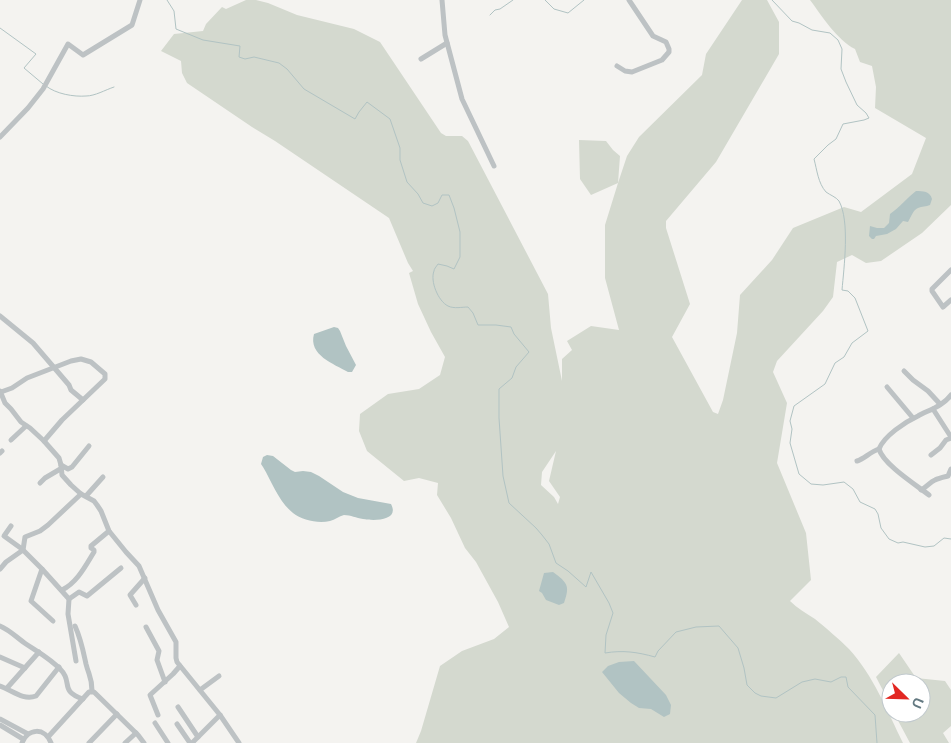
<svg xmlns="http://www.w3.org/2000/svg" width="951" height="743" viewBox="0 0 951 743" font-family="Arial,sans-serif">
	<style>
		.green { fill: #d4d9cf; fill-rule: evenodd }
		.water { fill: #b1c3c3 }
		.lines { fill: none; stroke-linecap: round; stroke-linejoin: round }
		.stream { stroke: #b1c3c3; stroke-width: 1 }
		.minor { stroke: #bdc2c4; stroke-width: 5 }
	</style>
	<rect width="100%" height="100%" fill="#f4f3f0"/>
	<g class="green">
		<path d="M246 0H256L268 3 297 15 354 29 380 42 441 133 446 136H462L468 141 548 294 551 328 562 381V359L572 350 567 341 591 326 619 330 605 278V225L618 183 591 195 580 179 579 140 606 141 613 150 620 156 618 183 627 156 639 137 702 75 706 54 742 0H767L779 22V54L716 162 666 221V228L690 304 672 337 713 412 718 414 723 400 737 333 740 295 772 260 793 228 844 207 861 212 912 174 926 138 875 108 876 87 872 66 860 62 855 49C837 40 822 16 810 0H951V205L922 233 881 261 866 263 852 255 837 262 833 297 823 311 777 361 773 372 787 403 777 463 806 533 811 580 790 601C797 608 806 613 815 619 826 628 839 639 849 649 873 675 888 712 903 743H416L421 731 440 666 462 651 494 639 509 627 498 602 476 562 465 548 451 518 437 495 438 483 419 478 404 481 367 451 359 431 360 414 388 394 419 389 440 375 445 357 431 332 418 304 409 273 413 271 408 263 389 218 275 141 252 127 187 83 182 73 181 61 161 51 174 34 203 31 206 24 222 7 226 9ZM556 451 549 481 560 497 558 504 554 497 541 485 542 472Z"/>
		<polygon points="899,653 916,678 945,681 951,690 951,726 943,733 949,743 910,743 894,713 921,713 921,683 891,683 891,706 876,677"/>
	</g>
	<g class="water">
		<path d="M916 191C923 191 930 191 932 199L930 205C926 207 922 206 918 208 913 210 911 217 908 222L903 221 896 229 887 234 876 236 874 239H872L869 236 870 226 877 228H884L889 223 890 214C900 207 907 198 916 191Z"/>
		<path d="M334 327 338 328 340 331 346 346 356 365 352 372H348C334 364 308 355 314 334Z"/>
		<path d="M267 455 273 456 291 470 295 472 303 471 311 472 319 476 343 492 358 498 391 504C400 521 374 521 363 519 356 518 351 515 344 515 339 516 335 520 330 521 318 524 302 520 293 513 279 502 272 482 263 467L261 464 263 457Z"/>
		<path d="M553 572C568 583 570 586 564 603L559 605 546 600 542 593 539 591 544 573Z"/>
		<polygon points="634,661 666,695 671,705 670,714 664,717 651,709 639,708 631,703 619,693 602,672 608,666 619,662"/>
	</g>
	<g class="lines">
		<g class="stream">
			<path d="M167 0 174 11 176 29 203 40 240 46 239 57 245 59 254 57 279 63 287 69 304 89 355 119 359 112 367 102 390 119 400 148V160L407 182 418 194 423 203 432 206 438 203 442 195H449L454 208 460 232V257L454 269 447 266 438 264C436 267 434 269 434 271 430 281 438 301 448 306 454 309 462 307 468 307L473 313 478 325H496L511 327 514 334 529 352 516 367 512 378 499 389V418L503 476 509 503 536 528 542 535 549 544 556 563 568 571 586 587 591 572 609 603 613 613 606 635 605 653C623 650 637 652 655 657L658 651 676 632 696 627 719 626 738 648 744 668 747 685 755 693 761 696 776 698 802 682 815 679 831 682 841 677H846L848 687 875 715 877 743"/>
			<polyline points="545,0 554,9 568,13 584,0"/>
			<path d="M772 0 792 21 799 23 812 30 830 33 838 40 842 49 841 69 846 82 857 105 866 113 869 118 864 120 843 124 836 139 828 145 814 159C817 170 818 183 826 192 830 195 836 197 839 201 850 221 844 267 842 290L848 291 855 298 868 331 852 343 844 357 835 363 825 384 794 406 790 421 792 429 790 443 799 474 811 484 823 485 844 482 853 489 860 502 875 509 878 514 881 528 889 539 898 543 903 542 925 547 934 546 944 538 951 539"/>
			<polyline points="490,15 495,10 500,9 513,0"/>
			<polyline points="0,28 36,54 24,68 43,84"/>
			<path d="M46 86C56 94 74 97 86 96 95 96 105 90 114 87"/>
		</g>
		<g class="minor">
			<polyline points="442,0 445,35 462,99 494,166"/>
			<polyline points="421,59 447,43"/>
			<polyline points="617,66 625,71 632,72 662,60 669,52 669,49 666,42 653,36 629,0"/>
			<polyline points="0,137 28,108 43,89 68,44 83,55 132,25 140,0"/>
			<polyline points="951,270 932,289 932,291 943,307 951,300"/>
			<polyline points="0,316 33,343 69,385 71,390 83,400"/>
			<polyline points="904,371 913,380 928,391 940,404"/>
			<polyline points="887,387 913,418"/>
			<polyline points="0,391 5,403 11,409 21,422 30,428 44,441 59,458 61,465 62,475 71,485 81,494 94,501 97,505 101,511 109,531 126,552 139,566 158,610 176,642 176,658 177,662 220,715 239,743"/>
			<polyline points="1,392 12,388 27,378 71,361 81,359 91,362 105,374 105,379 62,420 44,441"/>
			<polyline points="933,409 951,437"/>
			<polyline points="11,440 26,426"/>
			<polyline points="0,453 2,451"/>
			<polyline points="931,455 940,448 946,440 951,438"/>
			<path d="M857 461C864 459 870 452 879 449"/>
			<polyline points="61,465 68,469 72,467 89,446"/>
			<polyline points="40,483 45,478 62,468"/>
			<path d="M921 490C927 487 930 482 935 480 939 478 944 477 948 476L951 469"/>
			<path d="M929 495C916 485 883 464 879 449 884 436 905 422 918 416 929 410 943 406 951 395"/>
			<polyline points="86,496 103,477"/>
			<polyline points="11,526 4,536 22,549"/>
			<polyline points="23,550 42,569 69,599 68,614 76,661"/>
			<polyline points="0,569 6,562 23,550 25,537 40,531 48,525 81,494"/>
			<polyline points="42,569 31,601 53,621"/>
			<path d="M62 590C77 583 86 565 94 552V550L91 548V546L109 531"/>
			<polyline points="69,599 79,592 87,596 121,568"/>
			<polyline points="136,605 130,595 145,578"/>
			<path d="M0 626C10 630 17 638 26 644 38 652 51 659 61 670 73 682 59 691 83 699"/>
			<path d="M75 626C81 639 83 650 86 664 89 676 92 677 92 691"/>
			<polyline points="146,627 159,651 157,660 165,682"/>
			<polyline points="0,657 25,668"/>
			<path d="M0 686C12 690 23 701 36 696L59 667"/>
			<polyline points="7,688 39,652"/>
			<polyline points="200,690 219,676"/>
			<polyline points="178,707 198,737"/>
			<polyline points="158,715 150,695 173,674 180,666"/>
			<polyline points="0,719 28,734"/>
			<polyline points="155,723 168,743"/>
			<polyline points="177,724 190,743"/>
			<polyline points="0,725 23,739"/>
			<polyline points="48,737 89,692 94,692 138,735 144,743"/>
			<path d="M22 743C28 728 45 727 51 743"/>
			<polyline points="89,743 117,714"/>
			<polyline points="125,743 136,733"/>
			<polyline points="192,743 220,715"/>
		</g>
	</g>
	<g transform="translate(906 698) rotate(113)"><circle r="24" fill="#ffffff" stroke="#c1c9cd"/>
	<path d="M0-4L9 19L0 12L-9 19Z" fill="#e22722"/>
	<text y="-8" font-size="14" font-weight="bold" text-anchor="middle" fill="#637981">U</text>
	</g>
</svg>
